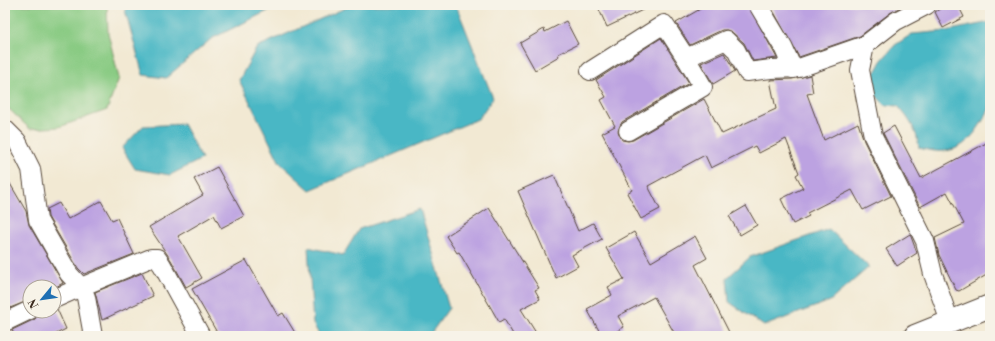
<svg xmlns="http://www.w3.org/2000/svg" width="995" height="341" viewBox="0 0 995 341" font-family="'Libre Bodoni',serif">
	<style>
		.green { fill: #89cb83; stroke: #627a50 }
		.water { fill: #4ab7c5; stroke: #427072 }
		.building { fill: #bca2e1 }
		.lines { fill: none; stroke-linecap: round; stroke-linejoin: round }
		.minor-casing { stroke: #564739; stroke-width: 20 }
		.primary-casing { stroke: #564739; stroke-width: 24 }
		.minor { stroke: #fff; stroke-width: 18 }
		.primary { stroke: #fff; stroke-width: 22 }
	</style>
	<rect width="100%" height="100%" fill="#f7f3e8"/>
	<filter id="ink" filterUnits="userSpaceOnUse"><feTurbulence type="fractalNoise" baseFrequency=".025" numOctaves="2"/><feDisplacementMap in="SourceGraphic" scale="8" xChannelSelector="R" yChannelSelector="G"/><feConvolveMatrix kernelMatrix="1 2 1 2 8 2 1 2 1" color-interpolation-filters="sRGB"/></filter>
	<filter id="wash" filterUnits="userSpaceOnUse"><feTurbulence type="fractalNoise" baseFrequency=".012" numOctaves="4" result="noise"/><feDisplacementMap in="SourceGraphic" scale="16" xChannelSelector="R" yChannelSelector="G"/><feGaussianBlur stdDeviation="0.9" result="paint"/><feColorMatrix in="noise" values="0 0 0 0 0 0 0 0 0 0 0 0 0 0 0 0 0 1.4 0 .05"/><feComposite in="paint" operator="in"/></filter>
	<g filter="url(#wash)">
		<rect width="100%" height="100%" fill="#f2e9d3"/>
		<polygon class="green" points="5,5 107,5 108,33 119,78 107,110 59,127 30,129 10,110 5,108"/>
		<g class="water">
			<polygon points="126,5 280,5 211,39 166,78 143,75 125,10"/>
			<polygon points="352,5 456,5 493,98 478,119 310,190 280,163 239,80 257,47"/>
			<path d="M990 22V108C972 141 959 159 919 148 917 130 909 119 898 106L885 105 874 94V74L881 61 895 45 912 34 946 31Z"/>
			<polygon points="183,124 202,159 170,175 135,169 122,148 143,126"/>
			<polygon points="420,209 449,308 429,336 320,336 313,324 308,247 343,255 359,229"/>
			<polygon points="829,229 869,267 830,301 764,326 729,302 727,278 750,257"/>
		</g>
		<g id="blocks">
			<g class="building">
				<polygon points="597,5 653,5 607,27"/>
				<polygon points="707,5 748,5 777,58 753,61 744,43 733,33 727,30 722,30 690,45 676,23"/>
				<polygon points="770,5 904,5 890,13 860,36 799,57"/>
				<polygon points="946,5 958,5 964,17 943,28 935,12"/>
				<polygon points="566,21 578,44 558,54 559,56 535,70 520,43 544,29 545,32"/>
				<polygon points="661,38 689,83 622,122 618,131 622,140 628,141 633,140 704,99 722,134 776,109 770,80 792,79 810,75 813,93 807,94 824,140 858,123 864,141 891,196 863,210 852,190 807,213 809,216 793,224 781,199 803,188 796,175 799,173 786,139 759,153 755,146 711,168 705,155 648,186 660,209 641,219 627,193 632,190 602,133 615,126 601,100 606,97 596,80"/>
				<polygon points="724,53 735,71 713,84 701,63"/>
				<polygon points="894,126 921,178 990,141 990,273 959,291 956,290 939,255 935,238 964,224 947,192 920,207 883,133"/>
				<polygon points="217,167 244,216 221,228 214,215 178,236 202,278 186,287 171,260 149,227 203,195 194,179"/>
				<polygon points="5,175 26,211 29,225 63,283 54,288 30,287 30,300 5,310"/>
				<polygon points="554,175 578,231 593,223 602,239 572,255 578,266 556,278 518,191"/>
				<polygon points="101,201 112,220 117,218 134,254 84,274 78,268 48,217 47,209 59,203 68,219"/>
				<polygon points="746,206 757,225 740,235 729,216"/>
				<polygon points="489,208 539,288 535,290 540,299 521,309 538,336 514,336 504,319 499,322 459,252 457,253 446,236"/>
				<polygon points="634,232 651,262 695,236 707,258 695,265 731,336 676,336 654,297 618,316 624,327 609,336 602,336 587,309 612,295 608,287 624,279 606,248"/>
				<polygon points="910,234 917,253 897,266 886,249"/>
				<polygon points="246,260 278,316 283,313 297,336 219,336 192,289"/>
				<polygon points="142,273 153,296 102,320 95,292"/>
				<polygon points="54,309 57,309 66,329 52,336 15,336 12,330 35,319 40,311 54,311"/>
			</g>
		</g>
	</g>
	<g filter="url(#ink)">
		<use href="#blocks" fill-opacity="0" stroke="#564739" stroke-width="1"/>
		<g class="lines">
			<g class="minor-casing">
				<g id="minor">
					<polyline points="758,5 783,47 793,69"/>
					<polyline points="927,5 896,21 865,45 860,70 873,136 925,241 933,274 950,322"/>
					<polyline points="590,71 664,24 686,58 726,40 736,50 747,72 771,69 799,68 865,45"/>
					<polyline points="5,129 17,141 31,169 38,220 69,274 81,287 54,299"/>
					<polyline points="628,131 703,87 686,58"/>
					<polyline points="5,322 30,310"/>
					<polyline points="93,336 86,297 81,287 151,258 157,258 162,265 201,336"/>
				</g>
			</g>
			<g class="primary-casing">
				<polyline id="primary" points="915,336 990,306"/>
			</g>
			<use href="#minor" class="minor"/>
			<use href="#primary" class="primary"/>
		</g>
	</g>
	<rect width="995" height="341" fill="none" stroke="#f7f3e8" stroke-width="20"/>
	<g transform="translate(42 299) rotate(241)"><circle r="19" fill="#f7f3e8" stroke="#aca397"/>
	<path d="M0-3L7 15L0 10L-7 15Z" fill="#1f6fb2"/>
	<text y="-6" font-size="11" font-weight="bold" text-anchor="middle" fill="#3b2a1e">N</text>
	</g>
</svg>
